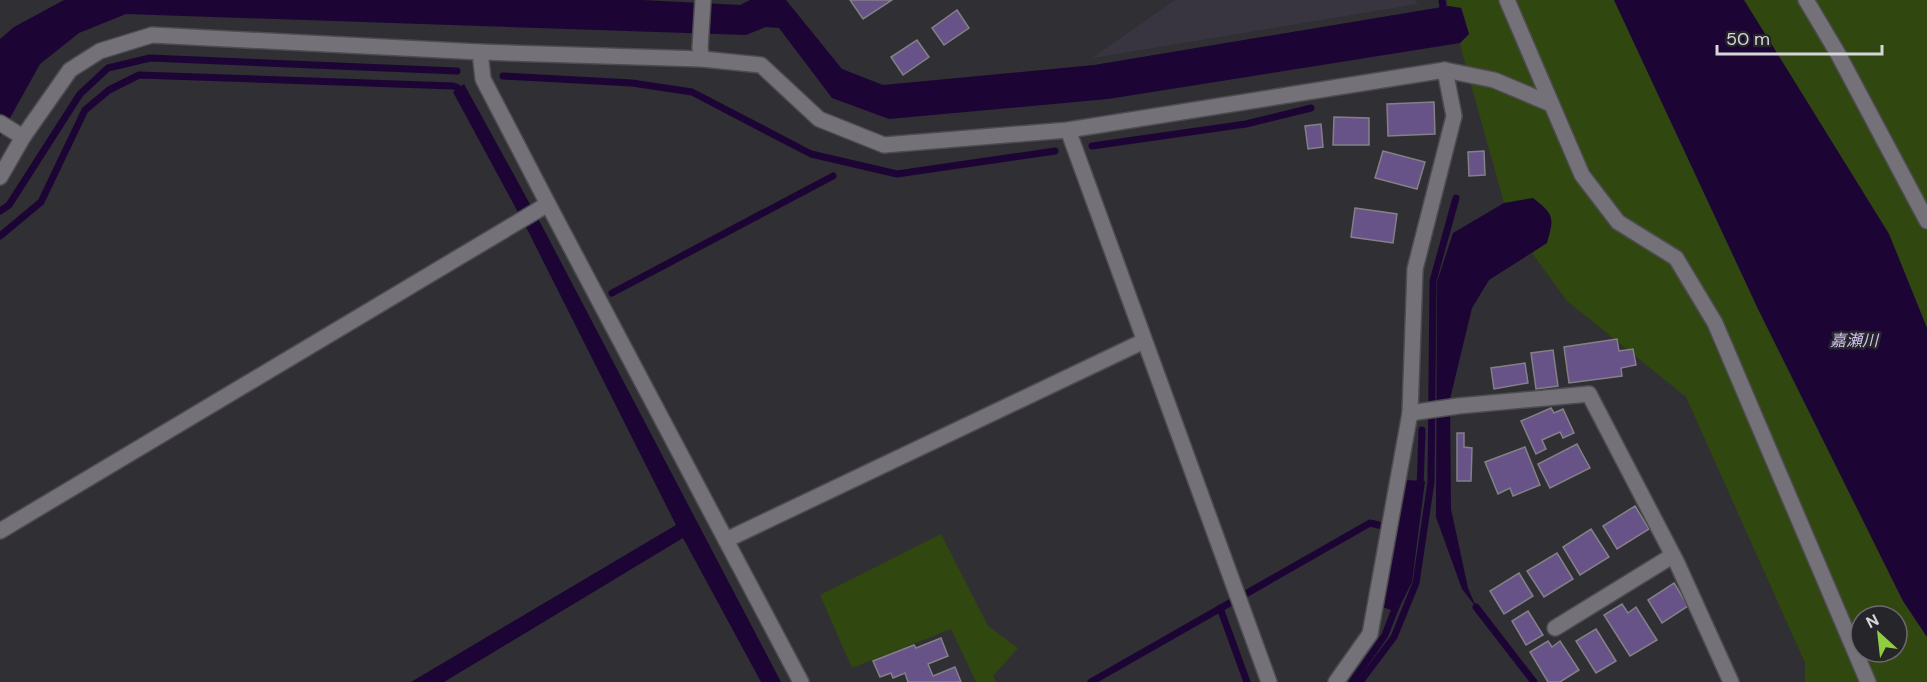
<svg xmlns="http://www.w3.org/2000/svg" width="1927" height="682" viewBox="0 0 1927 682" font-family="'DM Sans','Noto Sans JP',sans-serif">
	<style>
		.built { fill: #393540 }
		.green { fill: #30470f; fill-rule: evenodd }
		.water { fill: #1c0534 }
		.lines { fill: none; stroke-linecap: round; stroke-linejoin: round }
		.stream { stroke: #1c0534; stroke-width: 7 }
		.building { fill: #675388; stroke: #838187; stroke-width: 1.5 }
		.minor-casing { stroke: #4d4c50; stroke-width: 18 }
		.minor { stroke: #747278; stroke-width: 15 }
		.labels { text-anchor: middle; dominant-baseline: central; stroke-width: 5; stroke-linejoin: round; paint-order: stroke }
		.water-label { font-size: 16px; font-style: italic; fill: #d3c2f3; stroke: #26252a }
	</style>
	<rect width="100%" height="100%" fill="#302f34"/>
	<polygon class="built" points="1175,0 1415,0 1418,4 1092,58"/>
	<g class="green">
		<path d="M1447 0H1614L1759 311 1903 601 1927 637V682H1805V663L1686 397 1567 301 1532 253 1547 243 1533 198 1504 203 1463 56 1460 43 1469 34 1462 8 1448 6ZM1861 616H1897V652H1861Z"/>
		<polygon points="1744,0 1927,0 1927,328 1889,234"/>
		<polygon points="941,534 988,626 1018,648 993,676 996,682 976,682 951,629 852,668 820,595"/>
	</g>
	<g class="water">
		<polygon points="64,0 642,0 740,5 750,0 786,0 842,69 883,85 1094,65 1448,6 1461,8 1469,34 1460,43 1108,99 889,119 832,98 779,28 766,27 746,35 126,14 79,33 40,64 0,136 0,39 14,27"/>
		<polygon points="1614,0 1744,0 1889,234 1927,328 1927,637 1903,601 1759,311"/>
		<polygon points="464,84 542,226 781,682 761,682 683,538 444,682 411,682 676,525 527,229 453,92"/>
		<path d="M1533 198C1555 215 1554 218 1547 243L1489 280 1472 308 1450 399 1451 509 1468 588 1476 607 1462 589 1436 517 1437 282 1453 233 1504 203Z"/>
		<polygon points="1406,480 1425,481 1412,582 1397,612 1382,607"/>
	</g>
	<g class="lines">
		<g class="stream">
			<polyline points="1442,0 1444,15"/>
			<polyline points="503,76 632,83 692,92 811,154 897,174 1055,151"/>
			<polyline points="1092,146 1246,124 1311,108"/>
			<polyline points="0,211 9,205 80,94 108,68 150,58 457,71"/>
			<polyline points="0,236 41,202 85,110 109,90 139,75 453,86 458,88"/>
			<polyline points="612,293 833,176"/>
			<polyline points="1420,488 1422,430"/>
			<polyline points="1476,607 1534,682"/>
			<polyline points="1220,608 1247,682"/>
			<polyline points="1091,682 1370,523 1391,528"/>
			<polyline points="1352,682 1385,635 1397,604"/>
			<polyline points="1360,682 1394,637 1416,583 1431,482 1433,281 1456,198"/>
		</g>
	</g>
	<g class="building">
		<polygon points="850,0 892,0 863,19"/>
		<polygon points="957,10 969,28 944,45 932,28"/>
		<polygon points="917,40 929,57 903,75 891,57"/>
		<polygon points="1434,102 1435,134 1388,136 1387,104"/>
		<polygon points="1334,117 1369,118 1369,145 1333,145"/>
		<polygon points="1321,124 1323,147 1308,149 1305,126"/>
		<polygon points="1383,151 1425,162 1417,189 1375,178"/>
		<polygon points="1484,151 1485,175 1469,176 1468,152"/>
		<polygon points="1355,208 1397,214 1393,243 1351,237"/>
		<polygon points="1617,339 1619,351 1633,349 1636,365 1621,368 1622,376 1569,383 1564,347"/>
		<polygon points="1553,350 1558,386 1536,389 1531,353"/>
		<polygon points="1525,363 1528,383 1494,389 1491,368"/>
		<polygon points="1551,408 1554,413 1563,409 1574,433 1563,438 1560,432 1542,440 1546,449 1536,454 1521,421"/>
		<polygon points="1457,433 1464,433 1464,447 1472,448 1471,481 1457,481"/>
		<polygon points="1577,444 1590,468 1550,488 1538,464"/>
		<polygon points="1525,447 1540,485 1513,496 1510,488 1498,494 1485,462"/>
		<polygon points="1635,506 1649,529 1617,549 1603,526"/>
		<polygon points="1591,529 1609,557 1580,575 1563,547"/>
		<polygon points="1557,553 1573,579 1544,597 1527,571"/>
		<polygon points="1519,573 1533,596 1504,614 1490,591"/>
		<polygon points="1674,583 1688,606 1662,623 1648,600"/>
		<polygon points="1622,604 1628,613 1636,607 1657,640 1630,656 1604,615"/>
		<polygon points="1528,611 1543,635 1526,645 1512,621"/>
		<polygon points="1596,629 1616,661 1596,673 1576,641"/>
		<polygon points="941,638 948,656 928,664 933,676 955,667 961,682 908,682 905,673 893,678 891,673 880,677 873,661 914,645 916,648"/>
		<polygon points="1548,641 1552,647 1560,641 1579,670 1560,682 1548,682 1530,652"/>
	</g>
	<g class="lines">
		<g class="minor-casing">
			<g id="minor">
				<polyline points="1507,0 1582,175 1618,222 1676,258 1715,323 1868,682"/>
				<polyline points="1806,0 1837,52 1927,221"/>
				<polyline points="702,59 700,48 703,0"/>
				<polyline points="1445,70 1494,80 1551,104"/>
				<polyline points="0,123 23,137"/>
				<polyline points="1068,130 1269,682"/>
				<polyline points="0,177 23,137 70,70 100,51 152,35 480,52 702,59 761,65 819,119 884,145 1068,130 1445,70 1454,116 1415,269 1410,413 1370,634 1336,682"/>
				<polyline points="548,204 801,682"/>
				<polyline points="1410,413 1458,406 1589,394 1677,563 1731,682"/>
				<polyline points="0,531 548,204 483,79 480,52"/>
				<polyline points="726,540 1144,341"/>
				<polyline points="1555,628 1672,556"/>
			</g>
		</g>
		<use href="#minor" class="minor"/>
	</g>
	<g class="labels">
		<g class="water-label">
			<text x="1854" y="340">嘉瀬川</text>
		</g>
	</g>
	<g transform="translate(1879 634) rotate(333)"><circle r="28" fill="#26252a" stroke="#6c6b70" stroke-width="1.5"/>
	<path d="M0-4.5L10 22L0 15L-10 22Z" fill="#91cd40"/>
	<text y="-9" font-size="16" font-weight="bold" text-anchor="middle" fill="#d6d5d8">N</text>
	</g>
	<path d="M1717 45v9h165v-9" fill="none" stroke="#d6d5d8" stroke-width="3"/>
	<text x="1726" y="45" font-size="18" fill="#d6d5d8" stroke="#26252a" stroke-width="4.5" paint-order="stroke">50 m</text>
</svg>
